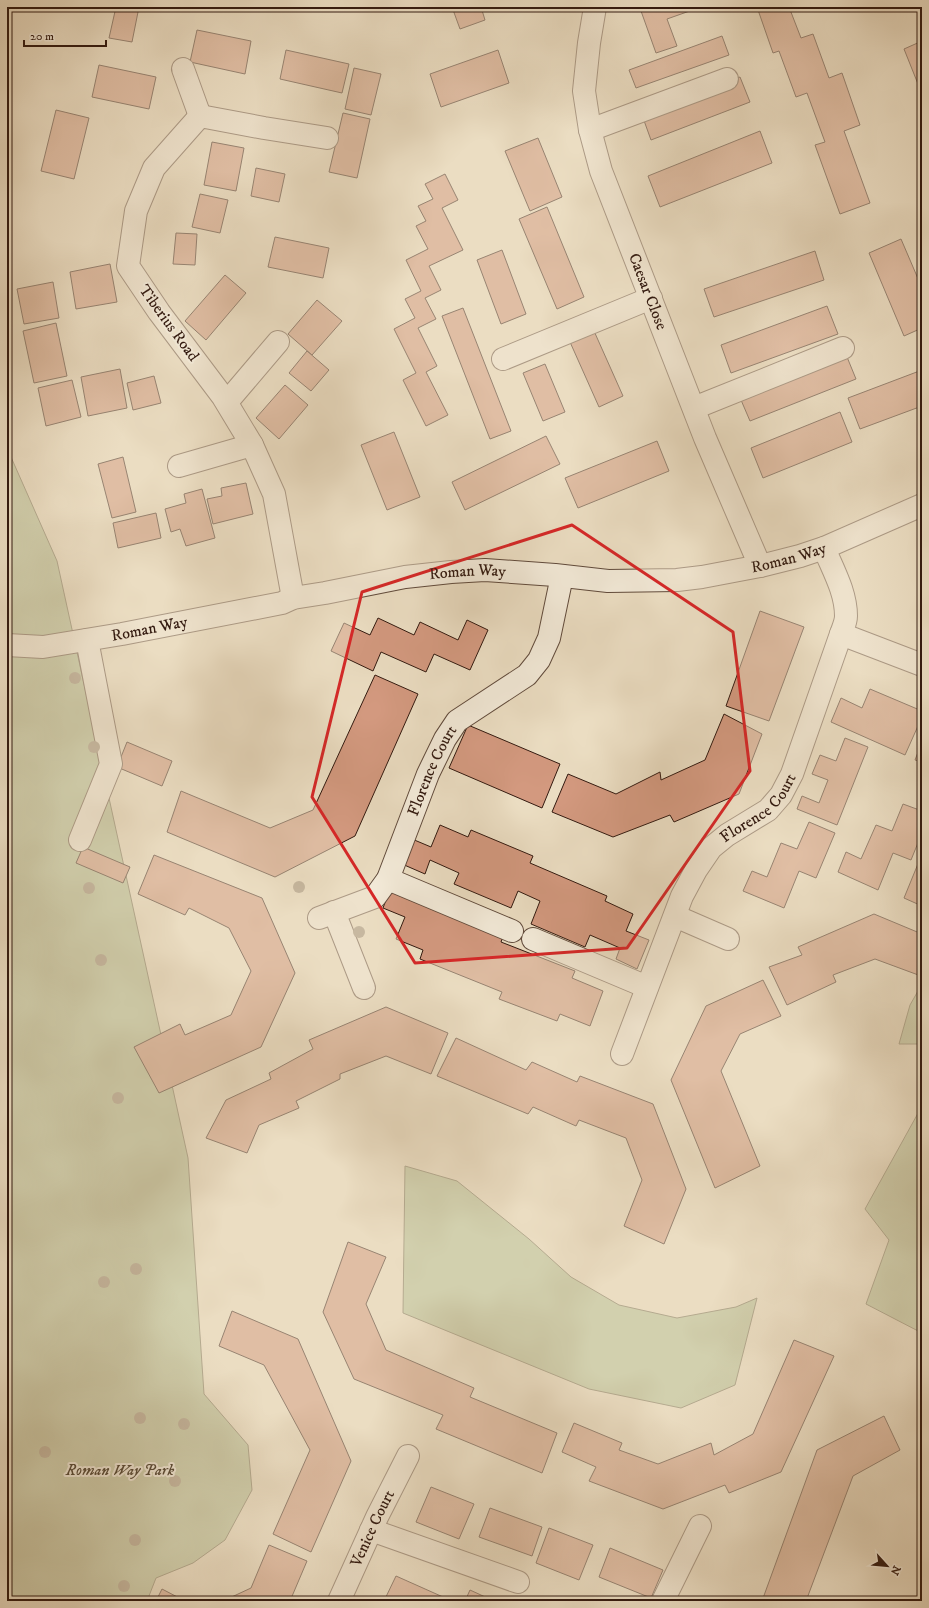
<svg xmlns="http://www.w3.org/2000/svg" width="929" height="1608" viewBox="0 0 929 1608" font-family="'IM FELL DW Pica',serif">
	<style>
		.green { fill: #b4c295; stroke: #746e52 }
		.building { fill: #d3997f; stroke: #331a10 }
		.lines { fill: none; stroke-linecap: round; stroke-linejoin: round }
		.minor-casing { stroke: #614b3c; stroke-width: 24 }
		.minor { stroke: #f2e9d7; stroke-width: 22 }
		.tree { fill: #9b8d76 }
		.marked { fill: none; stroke: #d62828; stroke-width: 3; stroke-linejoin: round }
		.labels { text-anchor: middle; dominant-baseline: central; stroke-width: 4; stroke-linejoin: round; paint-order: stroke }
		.street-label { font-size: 16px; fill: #331a10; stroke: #f2e9d7 }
		.park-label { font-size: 16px; font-style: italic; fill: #5a4c38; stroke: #f2e9d7 }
	</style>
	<rect width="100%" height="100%" fill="#ebddc2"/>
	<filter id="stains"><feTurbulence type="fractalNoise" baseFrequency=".005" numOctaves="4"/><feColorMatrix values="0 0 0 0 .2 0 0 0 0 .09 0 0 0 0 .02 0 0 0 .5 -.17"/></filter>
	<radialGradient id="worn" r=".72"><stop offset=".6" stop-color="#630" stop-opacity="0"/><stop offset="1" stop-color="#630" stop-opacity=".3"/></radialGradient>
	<g class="green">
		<polygon points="7,448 57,561 188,1158 204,1394 248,1445 252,1490 225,1540 193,1563 156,1578 147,1601 7,1601"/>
		<polygon points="922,984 922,1044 899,1044 910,1005"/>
		<polygon points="922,1106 922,1333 866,1304 889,1240 865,1209"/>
		<polygon points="405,1166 457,1181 529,1239 571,1277 619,1305 677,1318 736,1307 757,1298 735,1385 681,1408 589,1389 403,1313"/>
	</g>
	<g class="building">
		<polygon points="116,7 139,7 132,42 109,38"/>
		<polygon points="452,7 481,7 485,20 460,29"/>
		<polygon points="652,7 701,7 667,19 677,46 656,53 641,11"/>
		<polygon points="757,7 789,7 801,38 813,34 829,78 842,73 860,125 844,131 870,203 840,214 815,145 825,142 807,93 796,97 779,51 773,53"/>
		<polygon points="197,30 251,41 245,74 190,62"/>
		<polygon points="722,36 729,55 636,88 629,70"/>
		<polygon points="922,41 922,82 918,84 904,49"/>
		<polygon points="286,50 349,64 342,93 280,79"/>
		<polygon points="498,50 509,83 441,107 430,74"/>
		<polygon points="99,65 156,77 149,109 92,97"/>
		<polygon points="354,68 381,74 371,115 345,109"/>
		<polygon points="740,77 750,102 651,140 642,115"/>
		<polygon points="56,110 89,118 74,179 41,171"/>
		<polygon points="343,113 370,119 357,178 329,172"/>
		<polygon points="760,131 772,163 660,207 648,176"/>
		<polygon points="538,138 562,197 530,211 505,151"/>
		<polygon points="212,142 244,148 236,191 204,185"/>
		<polygon points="256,168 285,174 279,202 251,196"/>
		<polygon points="445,174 458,200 442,208 463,250 429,266 441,290 425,298 436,319 418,328 437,366 426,372 448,415 426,426 403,380 416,373 394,329 415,318 405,299 421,291 406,260 428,249 416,226 426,221 418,206 433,199 425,184"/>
		<polygon points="200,194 228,200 220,233 192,227"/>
		<polygon points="547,207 584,297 557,309 519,219"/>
		<polygon points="176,233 197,234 195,265 173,264"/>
		<polygon points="275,237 329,248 323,278 268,267"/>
		<polygon points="901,239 922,288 922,328 904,336 869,253"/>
		<polygon points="502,250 526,314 501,324 477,260"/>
		<polygon points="815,251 824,280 714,317 704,289"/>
		<polygon points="110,264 117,302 76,309 70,272"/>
		<polygon points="225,275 246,293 206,340 185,321"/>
		<polygon points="53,282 59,318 24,324 17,289"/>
		<polygon points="317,300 342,321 312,355 288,334"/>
		<polygon points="827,306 838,334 731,373 721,345"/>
		<polygon points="463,308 511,431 490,439 442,316"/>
		<polygon points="56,323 67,376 34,383 23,331"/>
		<polygon points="594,331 623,396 599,407 570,342"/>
		<polygon points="307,351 329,370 311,391 289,373"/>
		<polygon points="847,357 856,379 750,421 741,400"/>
		<polygon points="545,364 565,412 543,421 523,373"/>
		<polygon points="120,369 127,408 88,416 81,377"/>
		<polygon points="922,370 922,406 860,429 848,398"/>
		<polygon points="154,376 161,403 133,410 127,383"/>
		<polygon points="72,380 81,417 46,426 38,388"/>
		<polygon points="285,385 308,405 279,439 256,418"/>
		<polygon points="840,412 852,442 763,478 751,448"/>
		<polygon points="394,432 420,497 387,510 361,445"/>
		<polygon points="546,436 560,464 465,510 452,482"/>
		<polygon points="657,441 669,471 578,508 565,478"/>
		<polygon points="123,457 136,512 112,518 98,464"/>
		<polygon points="246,483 253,514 213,524 207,499 222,496 221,488"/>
		<polygon points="202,489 215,538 186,546 180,529 171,532 165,509 186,503 184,494"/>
		<polygon points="156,513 161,538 118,548 113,523"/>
		<polygon points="760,611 804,627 769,721 726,706"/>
		<polygon points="378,618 414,635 420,622 458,640 467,620 488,630 470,670 434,654 426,672 381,652 373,671 331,651 344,623 370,635"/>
		<polygon points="375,675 418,694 355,836 275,877 167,832 181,791 270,828 313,810"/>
		<polygon points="870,689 922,711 922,717 905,755 831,722 841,698 862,708"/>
		<polygon points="724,714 762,734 739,794 674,822 670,815 613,837 552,812 568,774 616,794 660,772 661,780 705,760"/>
		<polygon points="468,725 560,764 542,808 449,768"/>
		<polygon points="845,738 868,747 837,825 797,809 802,796 819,803 828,780 812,774 820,755 836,761"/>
		<polygon points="127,742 172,761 162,786 117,767"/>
		<polygon points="922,742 922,762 915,760"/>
		<polygon points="903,804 922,811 922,833 911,860 893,853 878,890 838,872 846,852 861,859 876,825 892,831"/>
		<polygon points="809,822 835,833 816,878 799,871 784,908 743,891 752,871 767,877 781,843 797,849"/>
		<polygon points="440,825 468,837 471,830 533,856 530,863 607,896 605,901 633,914 626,931 649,940 637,969 616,959 620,948 590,935 585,947 531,924 540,901 518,891 511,908 454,884 459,873 430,860 425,874 402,864 412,839 431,847"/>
		<polygon points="83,847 130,867 123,883 76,863"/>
		<polygon points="922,854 922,906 904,898"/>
		<polygon points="154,855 262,898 295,973 261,1047 159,1093 134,1047 180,1024 185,1035 231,1015 251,971 229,928 189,908 185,915 138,894"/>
		<polygon points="390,889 504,934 501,942 575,971 572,978 603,991 590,1026 560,1014 557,1021 499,999 502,992 420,959 423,950 396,939 405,917 383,908"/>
		<polygon points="874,914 922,934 921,976 875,959 833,975 836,982 787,1005 769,967 802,955 798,947"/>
		<polygon points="763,980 781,1016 740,1034 721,1071 760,1166 715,1188 671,1080 706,1006"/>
		<polygon points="386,1007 448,1033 431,1074 386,1056 340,1074 340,1079 296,1101 299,1108 259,1125 247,1153 206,1138 226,1100 271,1079 269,1073 313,1049 309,1040"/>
		<polygon points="456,1038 526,1070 532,1062 577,1082 580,1076 653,1104 686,1189 664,1244 624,1226 642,1180 626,1138 579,1120 576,1126 533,1107 528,1114 437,1076"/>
		<polygon points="348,1242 386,1257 366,1304 386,1350 474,1388 470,1397 557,1433 542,1473 436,1429 443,1415 354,1379 323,1312"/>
		<polygon points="232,1311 298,1339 351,1461 311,1552 273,1534 310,1450 264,1365 219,1346"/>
		<polygon points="794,1340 834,1356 781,1472 729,1493 725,1485 663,1509 589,1481 596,1467 562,1452 574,1423 622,1443 619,1450 658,1464 711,1443 714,1455 753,1434"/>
		<polygon points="884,1416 900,1450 853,1476 806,1601 762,1601 817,1450"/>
		<polygon points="431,1487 474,1504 459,1539 416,1522"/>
		<polygon points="490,1508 542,1527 532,1556 479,1537"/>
		<polygon points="549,1528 593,1545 579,1580 536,1563"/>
		<polygon points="269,1545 307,1561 290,1601 223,1601 251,1588"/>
		<polygon points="610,1548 663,1570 651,1598 599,1577"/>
		<polygon points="396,1576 452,1601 384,1601"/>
		<polygon points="162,1589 185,1601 156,1601"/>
		<polygon points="470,1590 494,1601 465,1601"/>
	</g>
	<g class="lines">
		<g class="minor-casing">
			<g id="minor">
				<path id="s1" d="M595 7 589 43 584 91 590 130 601 171 705 438 760 566"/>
				<polyline points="183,69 200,116"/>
				<polyline points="590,130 727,79"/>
				<polyline points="503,359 651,298"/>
				<polyline points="227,402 278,342"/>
				<polyline points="694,408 843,348"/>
				<polyline points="179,466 252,445"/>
				<polyline points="293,598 274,494 252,445 223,397 159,312 128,266 136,211 154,168 200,116 264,128 327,138"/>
				<polyline points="841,634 922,665"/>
				<path id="s2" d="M7 645 43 647 122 634 282 603 293 598 325 593 405 577 451 572 485 570 555 575 608 581 677 580 702 577 760 566 800 556 824 548 922 505"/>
				<polyline points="80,840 111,764 87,640"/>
				<polyline points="388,879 512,931"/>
				<polyline points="334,912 364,988"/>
				<polyline points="675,916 728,939"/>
				<path id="s3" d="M319 918 375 897 388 879 428 774 445 739 457 721 527 675 539 660 549 638 562 576"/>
				<polyline points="533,939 647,987"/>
				<path id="s4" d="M622 1054 682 896 696 870 711 848 727 835 768 810 781 795 792 774 841 634C843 628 846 622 846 616 846 592 833 570 824 548"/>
				<polyline points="371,1530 518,1582"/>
				<path id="s5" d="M339 1601 377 1517 408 1456"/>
				<polyline points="663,1601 700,1526"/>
			</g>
		</g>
		<use href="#minor" class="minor"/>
	</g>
	<g class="tree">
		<circle cx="75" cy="678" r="6"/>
		<circle cx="94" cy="747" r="6"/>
		<circle cx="299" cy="887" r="6"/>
		<circle cx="89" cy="888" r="6"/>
		<circle cx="359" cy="932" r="6"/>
		<circle cx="101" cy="960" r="6"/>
		<circle cx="118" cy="1098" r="6"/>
		<circle cx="136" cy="1269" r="6"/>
		<circle cx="104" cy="1282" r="6"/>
		<circle cx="140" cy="1418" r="6"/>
		<circle cx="184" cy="1424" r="6"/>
		<circle cx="45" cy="1452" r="6"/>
		<circle cx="133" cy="1474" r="6"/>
		<circle cx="175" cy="1481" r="6"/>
		<circle cx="135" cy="1540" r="6"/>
		<circle cx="124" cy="1586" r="6"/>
	</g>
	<path d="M0 0H929V1608H0ZM572 525 733 632 750 771 627 948 415 963 312 797 362 592Z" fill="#ebddc2" fill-opacity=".55" fill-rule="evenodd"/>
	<path class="marked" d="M572 525 733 632 750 771 627 948 415 963 312 797 362 592Z"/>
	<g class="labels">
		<g class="street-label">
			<text stroke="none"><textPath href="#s1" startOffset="296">Caesar Close</textPath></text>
			<text transform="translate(169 323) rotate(54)">Tiberius Road</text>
			<text stroke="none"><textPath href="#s2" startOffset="792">Roman Way</textPath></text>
			<text stroke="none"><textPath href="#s2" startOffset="468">Roman Way</textPath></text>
			<text stroke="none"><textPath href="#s2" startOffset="144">Roman Way</textPath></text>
			<text stroke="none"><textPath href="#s3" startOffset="199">Florence Court</textPath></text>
			<text stroke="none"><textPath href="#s4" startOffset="288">Florence Court</textPath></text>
			<text stroke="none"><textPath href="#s5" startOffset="80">Venice Court</textPath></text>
		</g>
		<g class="park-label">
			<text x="120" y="1470">Roman Way Park</text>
		</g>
	</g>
	<rect width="929" height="1608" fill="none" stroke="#ebddc2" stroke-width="24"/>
	<rect x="8" y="8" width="913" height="1592" fill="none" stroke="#331a10" stroke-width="2"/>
	<rect x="12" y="12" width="905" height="1584" fill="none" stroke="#331a10"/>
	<g transform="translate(887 1566) rotate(117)" stroke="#f2e9d7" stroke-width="3" paint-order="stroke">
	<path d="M0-3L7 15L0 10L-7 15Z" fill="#331a10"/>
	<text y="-6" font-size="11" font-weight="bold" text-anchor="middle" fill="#331a10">N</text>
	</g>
	<path d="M24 40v6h82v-6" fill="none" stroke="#331a10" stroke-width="2"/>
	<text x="30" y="40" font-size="12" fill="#331a10" stroke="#f2e9d7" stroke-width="3" paint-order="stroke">20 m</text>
	<rect width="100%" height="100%" filter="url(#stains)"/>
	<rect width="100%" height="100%" fill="url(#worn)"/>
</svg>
